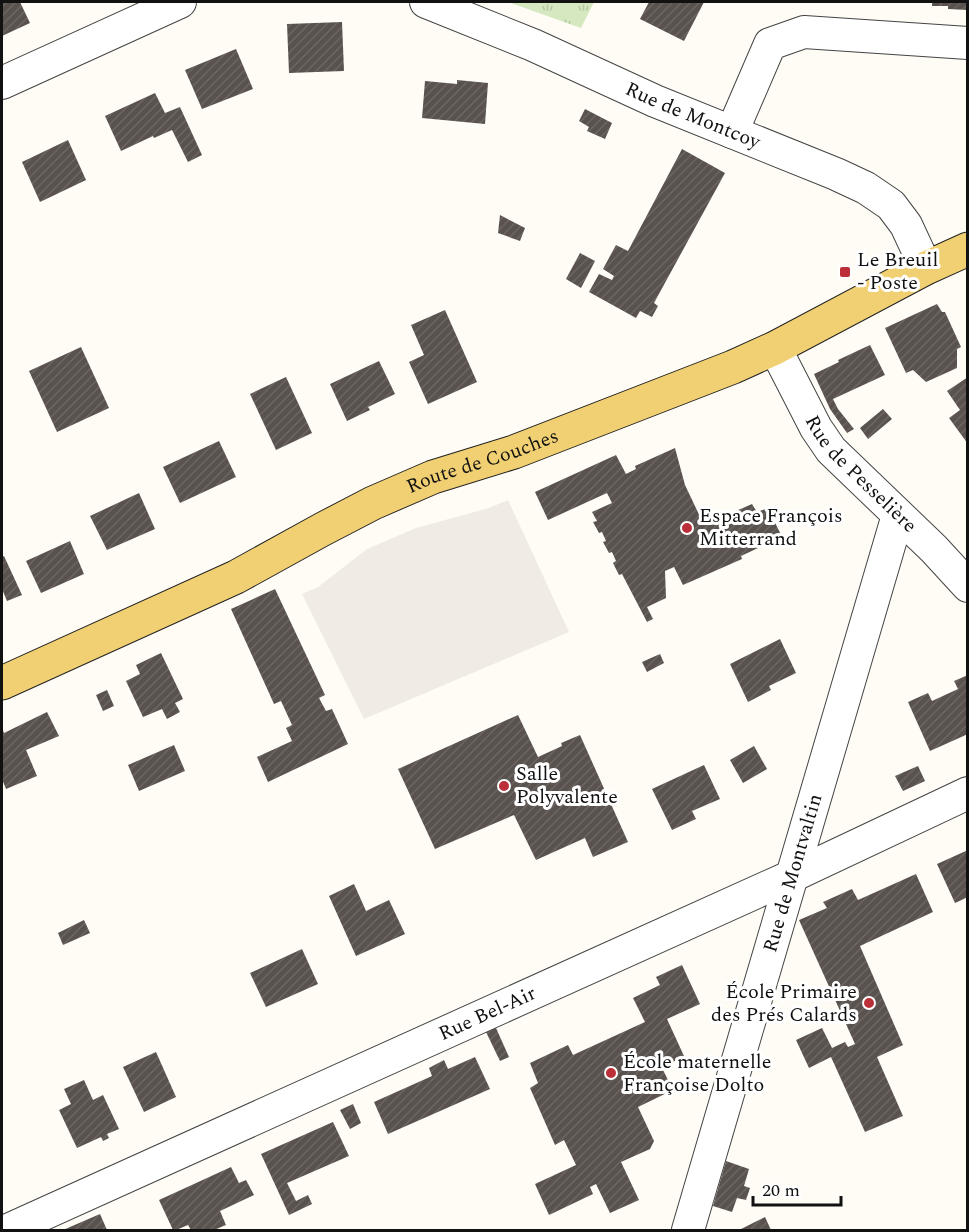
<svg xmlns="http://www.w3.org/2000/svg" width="969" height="1232" viewBox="0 0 969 1232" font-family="Spectral,serif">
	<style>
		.grass { fill: url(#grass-tufts) }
		.plaza { fill: #f0ece3 }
		.building { fill: url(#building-hatch) }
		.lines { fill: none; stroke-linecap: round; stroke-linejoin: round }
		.minor-casing { stroke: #444; stroke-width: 34 }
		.major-casing { stroke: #222; stroke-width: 35 }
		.minor { stroke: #fff; stroke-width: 32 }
		.major { stroke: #f1d073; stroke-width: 33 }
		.poi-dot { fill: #bb2f38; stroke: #fff; stroke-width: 2 }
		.labels { text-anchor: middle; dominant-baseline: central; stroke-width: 6; stroke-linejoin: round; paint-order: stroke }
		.street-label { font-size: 20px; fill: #111; stroke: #fff }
		.poi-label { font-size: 20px; fill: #111; stroke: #fff; text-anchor: start }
	</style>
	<defs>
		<pattern id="grass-tufts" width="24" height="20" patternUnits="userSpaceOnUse" patternTransform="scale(1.5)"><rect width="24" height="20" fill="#d5e8bf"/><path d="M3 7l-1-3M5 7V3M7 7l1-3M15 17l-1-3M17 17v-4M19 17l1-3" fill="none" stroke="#b6c6a3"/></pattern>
		<pattern id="building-hatch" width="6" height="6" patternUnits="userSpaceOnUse" patternTransform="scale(1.5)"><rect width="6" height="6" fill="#59524e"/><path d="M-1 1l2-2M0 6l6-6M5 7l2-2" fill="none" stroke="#6c6663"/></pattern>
	</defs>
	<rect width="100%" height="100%" fill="#fefcf5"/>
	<polygon class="grass" points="508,2 594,2 581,28"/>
	<polygon class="plaza" points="508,500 569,632 364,719 302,594 318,587 367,549 416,528 489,508"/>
	<g class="building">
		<polygon points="2,2 20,2 30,23 2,36"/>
		<polygon points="649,2 704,2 684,41 640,19"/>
		<polygon points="932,2 968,2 968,10 948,9 948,6 932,6"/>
		<polygon points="342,22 344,71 289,73 287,24"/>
		<polygon points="236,49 253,89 202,109 185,70"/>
		<polygon points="457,80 488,83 485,124 422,118 425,81 457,84"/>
		<polygon points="155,93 165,113 180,107 202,155 188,162 172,130 154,138 153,136 121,151 105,116"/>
		<polygon points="585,109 612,123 605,139 587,131 589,127 579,121"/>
		<polygon points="68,140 86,180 40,202 22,162"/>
		<polygon points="682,149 725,173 654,303 658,306 652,317 640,311 636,318 589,292 599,274 612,280 614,276 603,269 616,245 628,251"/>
		<polygon points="500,215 525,228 520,241 498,233"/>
		<polygon points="580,253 595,261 581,288 566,279"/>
		<polygon points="937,304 942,312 945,312 961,347 957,349 957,368 926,382 913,370 906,373 885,328"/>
		<polygon points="445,310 477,382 428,404 409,362 424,355 411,325"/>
		<polygon points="870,345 885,375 833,399 838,409 854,429 847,433 830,409 814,374 839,362 838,360"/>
		<polygon points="81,347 109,408 57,432 29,371"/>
		<polygon points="379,361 395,394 368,407 370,410 347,421 330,384"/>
		<polygon points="286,377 312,433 276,450 250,394"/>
		<polygon points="968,377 968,444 949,418 960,410 947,391"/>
		<polygon points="883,409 892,419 868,439 860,428"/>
		<polygon points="219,441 236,477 180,503 163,467"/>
		<polygon points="675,448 685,485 704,525 752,504 757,512 768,508 782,537 741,556 742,559 683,585 674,567 665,571 666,598 647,607 653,619 647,622 622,574 619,575 613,563 616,561 612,552 609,553 603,542 606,541 602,532 599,533 593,522 597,521 592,512 612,503 607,493 548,520 535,492 616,455 626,474 636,469 635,466"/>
		<polygon points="139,493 155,529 107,550 90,516"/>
		<polygon points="70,541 84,574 41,593 26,561"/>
		<polygon points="4,556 22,595 7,601 2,589 2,557"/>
		<polygon points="275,589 325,695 319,698 326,711 332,709 348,744 268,782 257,757 292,741 286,728 292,725 281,701 274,704 231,609"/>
		<polygon points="780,639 796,673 769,686 771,690 748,702 730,664"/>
		<polygon points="161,653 183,699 175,703 180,712 167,719 162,709 143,717 126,681 140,674 136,665"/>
		<polygon points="660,654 664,663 647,672 642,662"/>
		<polygon points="968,675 968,734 930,751 908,702 928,693 932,701 958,689 954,681"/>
		<polygon points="107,690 114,706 103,711 96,695"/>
		<polygon points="47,712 59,736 26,750 37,776 6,789 2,779 2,728 4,733"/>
		<polygon points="518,715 538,757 562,746 561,743 580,735 628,842 593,857 585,838 536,860 514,815 435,849 398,769"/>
		<polygon points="174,745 185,771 139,791 128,765"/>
		<polygon points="754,746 767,769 743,783 730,760"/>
		<polygon points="704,765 720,799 692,811 696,819 672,830 652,789"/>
		<polygon points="918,766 925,781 903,791 895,776"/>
		<polygon points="968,850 968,897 955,903 937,864"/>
		<polygon points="916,874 933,912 860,946 903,1045 877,1057 903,1116 865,1132 831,1057 809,1068 796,1040 822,1028 832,1048 845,1042 848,1047 855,1044 799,920 827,908 823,902 852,889 858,900"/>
		<polygon points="354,884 366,911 389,900 405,934 356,956 329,896"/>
		<polygon points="84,920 90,933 63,945 58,933"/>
		<polygon points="302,949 318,984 266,1007 250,973"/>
		<polygon points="682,965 700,1004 667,1019 684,1056 662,1068 673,1090 638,1107 654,1141 650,1149 621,1162 639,1200 610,1213 596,1184 590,1187 593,1194 549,1215 535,1184 576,1165 564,1140 555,1145 530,1088 538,1083 530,1063 568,1045 573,1055 645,1022 633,998 660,985 656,977"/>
		<polygon points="496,1028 509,1057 500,1061 486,1032"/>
		<polygon points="156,1052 176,1097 144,1112 123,1067"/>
		<polygon points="475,1057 490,1089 388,1134 374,1102 432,1076 429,1068 444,1060 448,1069"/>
		<polygon points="84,1080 93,1100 103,1095 119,1129 107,1134 109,1138 103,1141 101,1137 77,1148 59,1110 71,1104 64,1089"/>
		<polygon points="353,1104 361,1123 350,1129 340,1110"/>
		<polygon points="333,1122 349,1156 287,1183 296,1201 308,1195 312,1204 289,1215 261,1154"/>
		<polygon points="726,1161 749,1169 744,1186 750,1188 746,1200 737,1198 732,1212 713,1206"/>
		<polygon points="231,1167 239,1183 246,1180 254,1195 220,1211 226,1225 214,1230 191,1230 188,1225 176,1230 173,1230 159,1200"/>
		<polygon points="100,1214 107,1230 63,1230"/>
		<polygon points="765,1217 771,1230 741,1230 741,1229"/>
	</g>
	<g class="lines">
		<g class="minor-casing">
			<g id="minor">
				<path id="s1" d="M426 2 533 45 655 101 836 174 866 188 891 205 906 225 926 268"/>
				<polyline points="2,83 180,2"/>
				<polyline points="732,132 770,44 804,32 968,43"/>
				<path id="s2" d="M775 348 816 428 831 450 934 549 968 586"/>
				<path id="s3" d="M8 1230 792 876 968 793"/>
				<path id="s4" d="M688 1230 898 515"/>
			</g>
		</g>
		<g class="major-casing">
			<g id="major">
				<path id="s5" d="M2 683 236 577 323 529 373 503 433 477 514 452 733 367 775 348 926 268 968 249"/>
			</g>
		</g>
		<use href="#minor" class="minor"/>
		<use href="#major" class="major"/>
	</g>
	<g class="poi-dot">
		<rect x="839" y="266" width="12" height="12" rx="3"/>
		<circle cx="687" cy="528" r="6"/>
		<circle cx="504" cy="786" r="6"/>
		<circle cx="869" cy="1003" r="6"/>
		<circle cx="611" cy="1073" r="6"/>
	</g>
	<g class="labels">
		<g class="street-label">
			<text stroke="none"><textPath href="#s1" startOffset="290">Rue de Montcoy</textPath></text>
			<text stroke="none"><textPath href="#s5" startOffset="530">Route de Couches</textPath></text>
			<text stroke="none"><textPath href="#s2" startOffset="154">Rue de Pesselière</textPath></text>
			<text stroke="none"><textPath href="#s4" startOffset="372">Rue de Montvaltin</textPath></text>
			<text stroke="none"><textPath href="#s3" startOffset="526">Rue Bel-Air</textPath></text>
		</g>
		<g class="poi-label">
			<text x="857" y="260">Le Breuil<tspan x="857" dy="23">- Poste</tspan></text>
			<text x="699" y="516">Espace François<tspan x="699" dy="23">Mitterrand</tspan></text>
			<text x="516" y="774">Salle<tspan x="516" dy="23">Polyvalente</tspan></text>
			<text x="857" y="992" text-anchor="end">École Primaire<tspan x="857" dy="23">des Prés Calards</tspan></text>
			<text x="623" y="1062">École maternelle<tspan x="623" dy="23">Françoise Dolto</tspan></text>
		</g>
	</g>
	<rect width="969" height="1232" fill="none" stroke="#111111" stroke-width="6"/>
	<path d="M753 1196v9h88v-9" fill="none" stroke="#111111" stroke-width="3"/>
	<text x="762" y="1196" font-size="18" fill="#111111" stroke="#ffffff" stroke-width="4.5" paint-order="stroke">20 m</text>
</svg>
